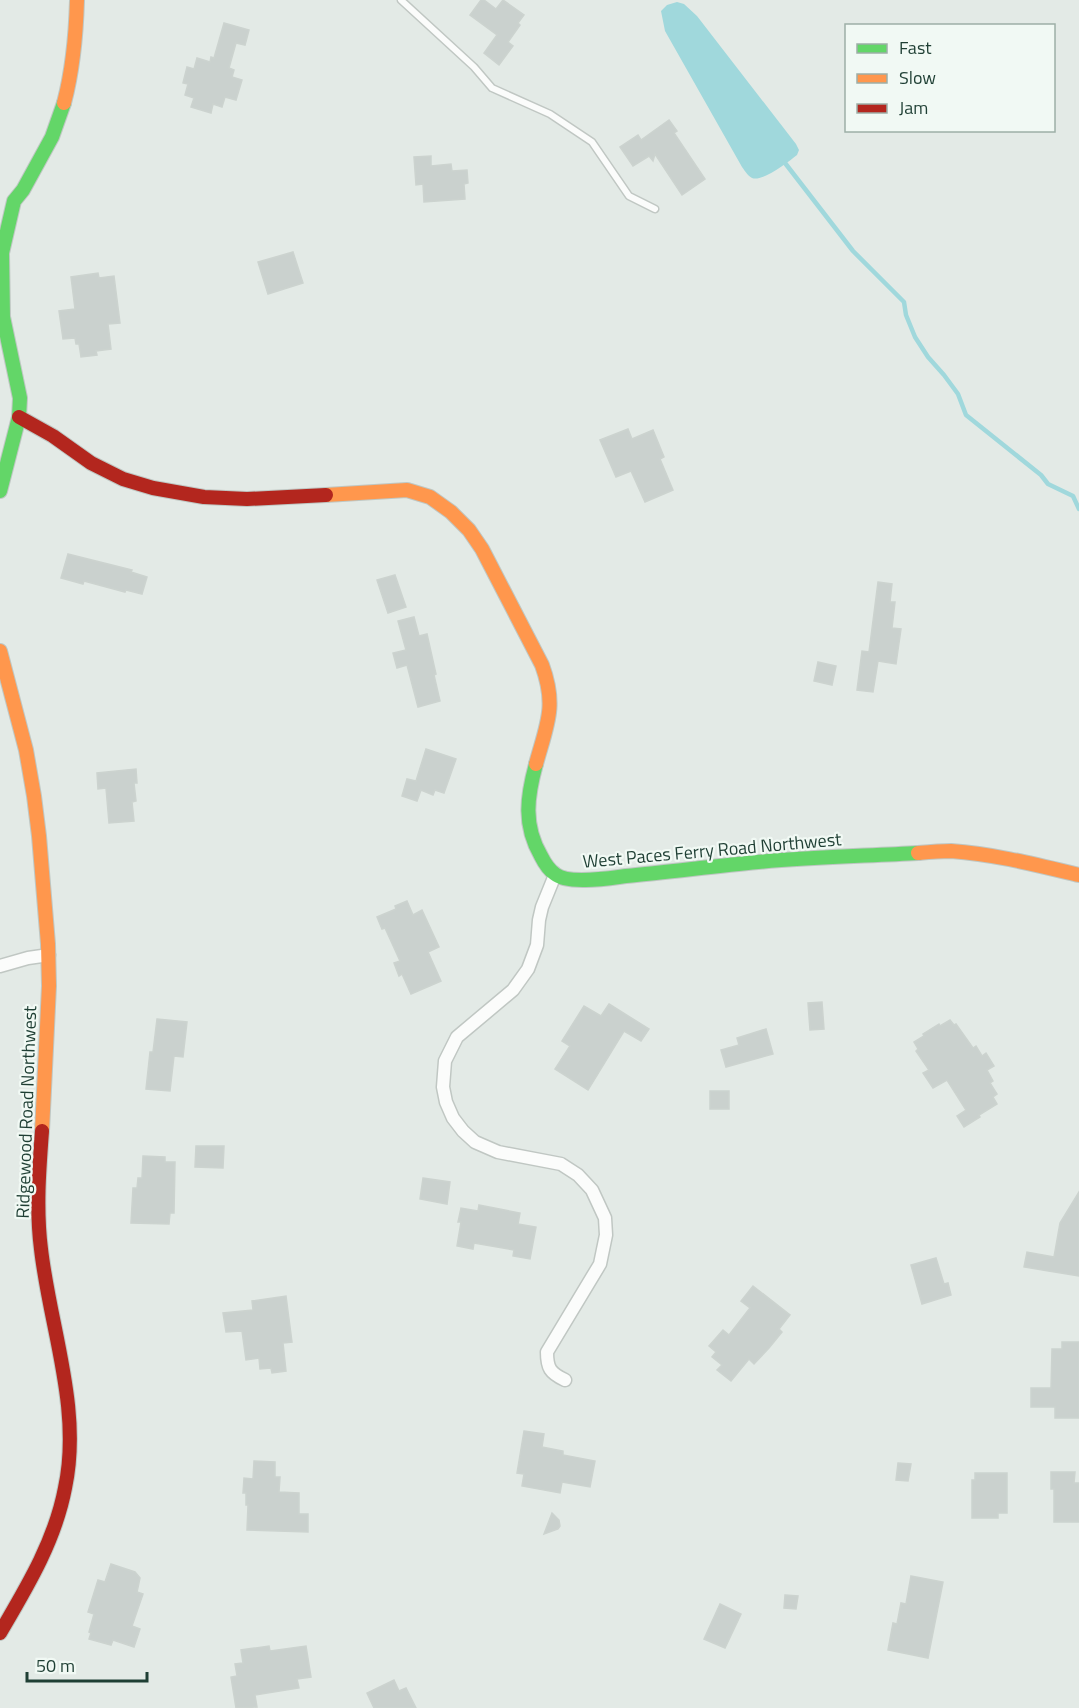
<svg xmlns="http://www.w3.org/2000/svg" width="1079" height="1708" viewBox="0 0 1079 1708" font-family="'Titillium Web',sans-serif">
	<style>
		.water { fill: #a0d8dc }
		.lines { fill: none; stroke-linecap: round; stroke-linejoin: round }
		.stream { stroke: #a0d8dc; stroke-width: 4.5 }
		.building { fill: #cad1ce; stroke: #ccd3cf; stroke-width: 1.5 }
		.lane-casing { stroke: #c0c7c3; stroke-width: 9 }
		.street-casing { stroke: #c0c7c3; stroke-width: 15 }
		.fast-casing { stroke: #bfc7c3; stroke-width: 16 }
		.slow-casing { stroke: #bfc7c3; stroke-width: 16 }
		.jam-casing { stroke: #bfc7c3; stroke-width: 16 }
		.lane { stroke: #fbfcfb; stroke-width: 6 }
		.street { stroke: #fbfcfb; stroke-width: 12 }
		.fast { stroke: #63d668; stroke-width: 14 }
		.slow { stroke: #ff974d; stroke-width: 14 }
		.jam { stroke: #b3261e; stroke-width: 14 }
		.labels { text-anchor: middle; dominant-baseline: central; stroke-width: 4.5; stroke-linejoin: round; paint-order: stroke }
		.street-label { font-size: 18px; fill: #1f3f34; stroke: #f1f9f4 }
	</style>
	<rect width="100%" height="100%" fill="#e3eae6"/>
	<path class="water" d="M677 2 684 4 697 16 796 144 799 150 797 155C788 162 763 182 752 178 748 176 745 171 742 167L665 31 661 11 667 5Z"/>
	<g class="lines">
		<polyline class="stream" points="785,163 853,251 904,302 906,315 915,337 928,357 944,375 958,394 966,415 1041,475 1048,484 1073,496 1079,509"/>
	</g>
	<g class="building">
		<polygon points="481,0 484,0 496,9 503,0 524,15 518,23 520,25 508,42 513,46 499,65 484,53 497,35 470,15"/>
		<polygon points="224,23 249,30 245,45 236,43 229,68 234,70 232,77 242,80 236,100 225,97 222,107 213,104 211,113 191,107 194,98 185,95 188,84 183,83 187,67 194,69 197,58 210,62 211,57 214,58"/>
		<polygon points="669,120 677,131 674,133 705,179 682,195 655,154 653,161 649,156 633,166 620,147 638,135 641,140"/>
		<polygon points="431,156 431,166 451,164 452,171 467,170 468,183 464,184 465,199 424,202 423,184 416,185 414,157"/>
		<polygon points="293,252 303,283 268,294 258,262"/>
		<polygon points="98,273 99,278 114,276 120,323 108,324 111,349 96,351 97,355 81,357 79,344 76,344 75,338 63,339 59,311 75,309 71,277"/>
		<polygon points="628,429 632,439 653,430 664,457 660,459 673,490 645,502 631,471 616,477 600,440"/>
		<polygon points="68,554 132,570 131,572 147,577 142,594 126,590 125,592 84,581 83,584 61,578"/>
		<polygon points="395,575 406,607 388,613 377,580"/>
		<polygon points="878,582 892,584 890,602 895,602 892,628 901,629 896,664 878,661 873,692 857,690 862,651 869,652"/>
		<polygon points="414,617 419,636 427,634 436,674 434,675 440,701 418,707 407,665 397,668 393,653 406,650 398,621"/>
		<polygon points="818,662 836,666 832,685 814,681"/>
		<polygon points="426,749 456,759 444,793 435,790 433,795 421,790 417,801 402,796 407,779 416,781"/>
		<polygon points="136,769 137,783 134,783 136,801 132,802 134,821 109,823 106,788 98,789 97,773"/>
		<polygon points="407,901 413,915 422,910 439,947 428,952 441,981 411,994 402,974 399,976 394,963 400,961 385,928 382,929 377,917 396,909 395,906"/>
		<polygon points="822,1002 824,1029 810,1030 808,1003"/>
		<polygon points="609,1004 649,1029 641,1041 624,1031 588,1090 555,1069 570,1046 562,1041 584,1006 601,1016"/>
		<polygon points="157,1019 187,1022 183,1057 174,1056 170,1091 146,1089 150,1052 153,1052"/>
		<polygon points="950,1020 954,1025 956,1024 973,1048 976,1046 982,1056 986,1053 994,1066 987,1070 993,1081 990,1083 997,1094 993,1097 997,1104 979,1115 980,1117 964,1127 957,1116 966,1110 947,1080 933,1088 923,1073 929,1070 916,1051 918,1049 914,1042 924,1036 923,1034 939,1024 940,1026"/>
		<polygon points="766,1029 773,1054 726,1067 721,1050 739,1045 737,1038"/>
		<rect x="710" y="1091" width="19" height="18"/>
		<polygon points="196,1146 224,1146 223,1168 195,1167"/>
		<polygon points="143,1156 165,1157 165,1162 175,1162 174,1213 170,1213 169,1224 131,1223 133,1188 137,1188 138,1178 142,1178"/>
		<polygon points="423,1178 450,1182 447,1204 420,1199"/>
		<polygon points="1079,1192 1079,1276 1024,1267 1027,1252 1054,1257 1060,1223"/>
		<polygon points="479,1205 520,1213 518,1224 536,1227 530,1259 513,1256 514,1250 474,1243 473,1249 457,1246 461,1222 458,1222 461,1208 478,1211"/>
		<polygon points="936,1258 944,1284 948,1283 951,1295 922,1304 911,1265"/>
		<polygon points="753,1286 790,1315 779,1329 782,1332 769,1348 754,1364 749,1359 731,1381 717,1370 722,1365 712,1357 716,1352 709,1346 723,1330 729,1335 750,1308 741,1301"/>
		<polygon points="286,1296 292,1342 283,1343 286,1371 272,1373 271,1368 260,1369 259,1358 246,1360 242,1331 226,1332 223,1313 253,1310 252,1301"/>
		<polygon points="1062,1342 1079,1342 1079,1418 1055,1418 1055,1407 1031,1407 1031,1388 1051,1388 1052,1349 1062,1349"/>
		<polygon points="524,1431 544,1434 542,1447 563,1451 563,1455 595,1461 590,1487 562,1482 560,1493 522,1486 524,1474 517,1473"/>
		<polygon points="254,1461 275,1462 275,1477 280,1477 279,1492 299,1493 299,1514 308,1514 308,1532 247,1530 248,1505 246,1505 246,1493 243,1493 244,1478 253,1479"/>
		<polygon points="898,1463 911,1464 908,1481 896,1480"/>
		<polygon points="1051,1472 1075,1472 1074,1483 1079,1483 1079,1522 1054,1522 1054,1489 1051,1489"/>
		<polygon points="975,1473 1007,1473 1007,1513 998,1513 998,1518 972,1518 972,1480 975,1480"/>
		<polygon points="552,1513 559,1520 560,1526 558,1529 544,1534"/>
		<polygon points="111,1564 135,1572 140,1578 137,1592 143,1594 132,1626 140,1629 134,1647 113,1640 111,1645 89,1639 91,1633 89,1632 94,1614 88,1612 98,1580 105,1582"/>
		<polygon points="911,1576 943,1582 928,1658 888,1650 893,1623 897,1624 901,1603 906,1604"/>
		<polygon points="785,1595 798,1596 796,1609 784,1608"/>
		<polygon points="720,1604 741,1614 725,1648 704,1639"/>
		<polygon points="269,1646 270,1651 306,1646 311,1677 297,1679 299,1688 255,1695 257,1707 236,1708 231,1677 237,1676 235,1664 243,1663 241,1650"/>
		<polygon points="394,1680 399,1691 406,1688 416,1708 374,1708 367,1693"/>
	</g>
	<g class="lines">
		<g class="lane-casing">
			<polyline id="lane" points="401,0 474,67 492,88 550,114 592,142 629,196 655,209"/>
		</g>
		<g class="street-casing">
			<g id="street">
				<path d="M555 875 542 907 539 920 537 945 528 969 513 990 457 1037 445 1061 443 1087 446 1102 453 1118 463 1131 475 1142 498 1152 561 1164 578 1175 592 1190 605 1218 606 1235 600 1264 547 1352C547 1368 550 1373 565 1380"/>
				<polyline points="0,966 28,958 49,955"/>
			</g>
		</g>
		<g class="fast-casing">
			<g id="fast">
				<polyline points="0,491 19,417 20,398 3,317 2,253 14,201 23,190 52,137 64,103"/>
				<path d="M536 764C527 797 523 825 541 856 544 862 549 870 555 874 568 885 610 878 626 876 670 872 714 866 758 862 811 857 865 856 918 853"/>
			</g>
		</g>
		<g class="slow-casing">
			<g id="slow">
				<path d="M64 103C73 69 76 35 77 0"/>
				<path d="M326 495 407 490 430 497 451 512 469 530 482 549 542 665C557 706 547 724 536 764"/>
				<polyline points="0,651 26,750 34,796 39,836 48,944 49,986 42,1131"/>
				<path d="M918 853C929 852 940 851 951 851 994 854 1037 865 1079 875"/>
			</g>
		</g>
		<g class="jam-casing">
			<g id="jam">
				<polyline points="19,417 53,436 91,463 123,479 153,488 204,497 247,499 326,495"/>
				<path d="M0 1633C27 1587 55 1541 65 1488 82 1409 50 1328 41 1249 36 1210 39 1171 42 1131"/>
			</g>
		</g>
		<use href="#lane" class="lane"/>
		<use href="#street" class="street"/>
		<use href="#fast" class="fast"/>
		<use href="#slow" class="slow"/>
		<use href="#jam" class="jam"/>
	</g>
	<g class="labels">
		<g class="street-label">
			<text transform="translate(712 850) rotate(-5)">West Paces Ferry Road Northwest</text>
			<text transform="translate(26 1112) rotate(-88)">Ridgewood Road Northwest</text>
		</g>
	</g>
	<rect x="845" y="24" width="210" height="108" fill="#f1f9f4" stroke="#9dafa7" stroke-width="1.5"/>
	<rect x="857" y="44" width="30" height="9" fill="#63d668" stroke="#9dafa7" stroke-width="1.5"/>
	<text x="899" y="54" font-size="18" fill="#1f3f34">Fast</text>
	<rect x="857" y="74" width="30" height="9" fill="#ff974d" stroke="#9dafa7" stroke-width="1.5"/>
	<text x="899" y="84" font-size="18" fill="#1f3f34">Slow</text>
	<rect x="857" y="104" width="30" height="9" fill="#b3261e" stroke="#9dafa7" stroke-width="1.5"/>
	<text x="899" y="114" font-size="18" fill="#1f3f34">Jam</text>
	<path d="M27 1672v9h120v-9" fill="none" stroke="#1f3f34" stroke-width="3"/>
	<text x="36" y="1672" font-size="18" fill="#1f3f34" stroke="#f1f9f4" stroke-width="4.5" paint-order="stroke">50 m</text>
</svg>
